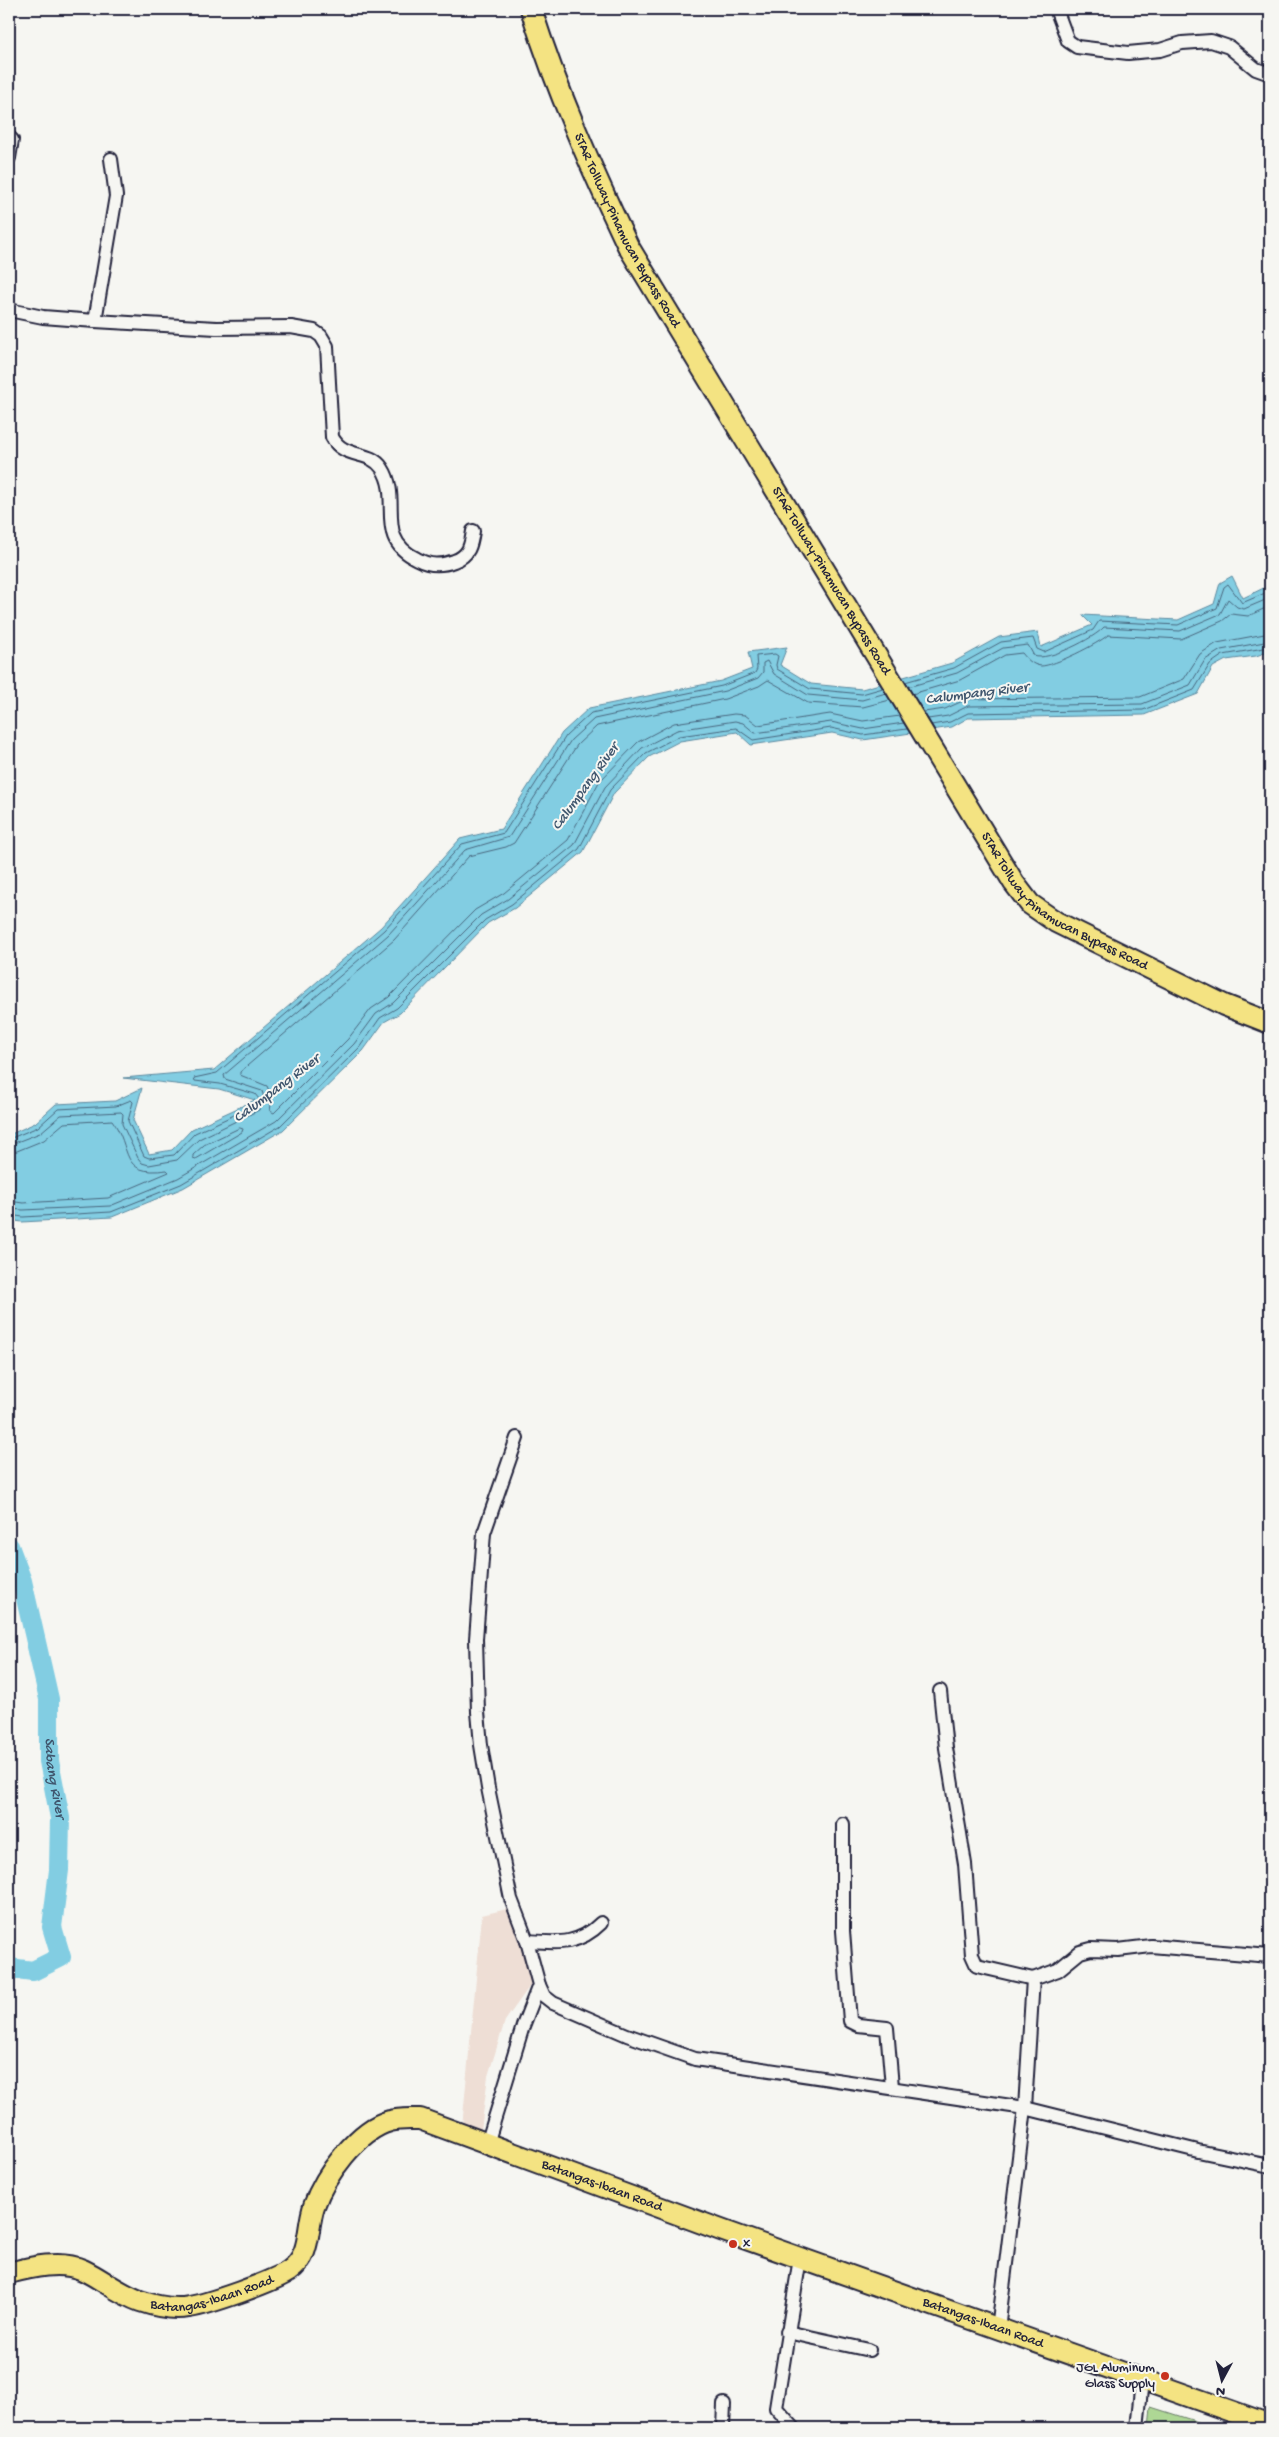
<svg xmlns="http://www.w3.org/2000/svg" width="1279" height="2437" viewBox="0 0 1279 2437" font-family="'Gochi Hand',sans-serif">
	<style>
		.built { fill: #eeded5 }
		.green { fill: #aed795; stroke: #687c68 }
		.water { fill: #82cde2; stroke: #5c899f }
		.lines { fill: none; stroke-linecap: round; stroke-linejoin: round }
		.shore { stroke: #48667e; stroke-width: 1 }
		.river { stroke: #82cde2; stroke-width: 20 }
		.minor-casing { stroke: #22223b; stroke-width: 16 }
		.primary-casing { stroke: #22223b; stroke-width: 24 }
		.minor { stroke: #f6f6f2; stroke-width: 12 }
		.primary { stroke: #f4e382; stroke-width: 20 }
		.poi-dot { fill: #c8321e; stroke: #f6f6f2; stroke-width: 2 }
		.labels { text-anchor: middle; dominant-baseline: central; stroke-width: 4; stroke-linejoin: round; paint-order: stroke }
		.street-label { font-size: 14px; fill: #22223b; stroke: #f6f6f2 }
		.poi-label { font-size: 14px; fill: #22223b; stroke: #f6f6f2; text-anchor: start }
		.water-label { font-size: 15px; font-style: italic; fill: #3f556d; stroke: #f6f6f2 }
	</style>
	<rect width="100%" height="100%" fill="#f6f6f2"/>
	<filter id="ink" filterUnits="userSpaceOnUse"><feTurbulence type="fractalNoise" baseFrequency=".02" numOctaves="2"/><feDisplacementMap in="SourceGraphic" scale="10" xChannelSelector="R" yChannelSelector="G"/><feConvolveMatrix kernelMatrix="1 2 1 2 8 2 1 2 1" color-interpolation-filters="sRGB"/></filter>
	<g filter="url(#ink)">
		<polygon class="built" points="511,1908 534,1980 505,2021 488,2076 481,2130 462,2127 482,1915"/>
		<polygon class="green" points="1151,2407 1217,2428 1149,2428"/>
		<polygon class="water" points="1232,576 1243,598 1270,585 1270,651 1256,656 1226,660 1213,667 1198,694 1144,715 968,718 952,727 863,740 832,733 751,745 737,732 680,741 649,757 614,793 583,852 515,908 488,923 400,1013 384,1022 363,1051 283,1130 183,1188 112,1217 22,1222 9,1220 9,1135 35,1123 56,1104 115,1101 142,1088 133,1120 149,1154 172,1150 192,1129 255,1100 219,1089 123,1078 214,1070 381,927 460,839 501,829 562,733 589,708 721,681 752,669 748,652 787,647 780,665 811,684 862,689 952,663 999,637 1038,632 1041,647 1092,625 1082,615 1178,620 1214,604 1220,583"/>
		<g class="lines">
			<g class="shore">
				<polyline points="905,682 954,668 1001,642 1033,638 1037,649 1044,652 1093,630 1099,621 1178,625 1217,608 1224,587 1228,584 1242,603 1270,591"/>
				<path d="M908 687 957 673 1003 648 1028 645 1034 656C1047 662 1095 638 1104 627L1180 631 1220 614 1228 599 1237 607 1244 609 1270 598"/>
				<path d="M912 694 960 680 1005 655 1022 653C1027 659 1032 665 1041 666 1054 666 1098 644 1108 635L1181 639 1222 621 1231 614 1248 616 1270 606"/>
				<polyline points="890,700 863,707 808,703 768,680 759,686 725,699 597,726 577,745 514,843 506,847 469,856 394,940 240,1072 240,1075 267,1086 272,1098 270,1111 274,1113 348,1039 371,1009 389,997 475,910 504,893 568,840 599,782 638,742 674,723 734,714 745,715 758,725 830,714 863,721 900,716"/>
				<polyline points="924,712 945,709 967,699 1140,697 1184,679 1200,654 1217,643 1270,633"/>
				<polyline points="928,719 948,716 968,706 1142,704 1190,685 1205,660 1221,650 1270,641"/>
				<polyline points="931,725 950,722 968,713 1143,710 1194,690 1210,664 1223,655 1270,647"/>
				<polygon points="240,1128 243,1129 242,1132 196,1159 193,1158 193,1155 204,1145"/>
				<polyline points="9,1139 38,1127 58,1109 116,1106 131,1100 133,1102 128,1121 144,1156 149,1158 174,1155 195,1133 256,1105 259,1099 255,1094 220,1084 195,1081 194,1078 217,1073 384,930 462,844 504,833 566,736 591,713 722,686 755,673 757,669 756,656 775,654 778,656 776,665 777,669 810,689 862,694 883,688"/>
				<polyline points="9,1145 40,1133 61,1115 121,1112 123,1114 122,1124 138,1158 142,1163 149,1165 177,1160 199,1139 259,1110 265,1101 262,1091 225,1079 224,1075 388,935 465,850 509,837 571,740 594,719 725,691 758,678 763,672 763,663 767,661 774,674 808,695 862,700 886,693"/>
				<path d="M9 1153 17 1151 44 1140 64 1123 112 1120C133 1148 118 1177 167 1170L169 1172 108 1198 23 1203 9 1201"/>
				<polyline points="9,1209 23,1210 110,1206 178,1178 276,1121 354,1044 376,1014 393,1003 481,915 508,899 574,845 605,787 642,748 677,730 735,721 743,723 755,733 831,722 863,729 904,723"/>
				<polyline points="9,1215 23,1217 111,1212 181,1184 280,1126 359,1048 380,1018 397,1008 485,920 512,904 579,849 610,790 646,753 679,736 736,728 753,740 831,728 863,735 907,729"/>
			</g>
			<path class="river" id="s1" d="M9 1546 22 1581 49 1699V1761L60 1818 59 1870 52 1927 61 1957 33 1971 9 1968"/>
			<g class="minor-casing">
				<g id="minor">
					<polyline points="1056,9 1068,41 1077,47 1128,53 1160,50 1182,43 1211,41 1229,47 1256,69 1270,74"/>
					<polyline points="9,137 12,140 9,158"/>
					<polyline points="9,310 43,317 95,321 116,196 111,159"/>
					<path d="M95 321 216 328 291 327 314 331 321 336 327 346 332 437C344 460 369 449 382 468 403 500 373 538 417 559 430 566 441 566 454 561 469 556 471 545 473 531"/>
					<polyline points="940,1691 946,1748 965,1864 972,1955 977,1966 1033,1979 1025,2108 998,2329"/>
					<polyline points="843,1824 843,1931 850,2021 858,2025 887,2028 892,2087"/>
					<path d="M527 1941C557 1943 578 1946 601 1923"/>
					<polyline points="1033,1979 1058,1970 1080,1952 1091,1949 1118,1950 1151,1946 1270,1956"/>
					<polyline points="539,1985 544,1996 553,2003 627,2035 695,2059 1025,2108 1198,2151 1270,2166"/>
					<polyline points="487,2144 523,2026 539,1985 527,1941 511,1899 488,1788 481,1745 478,1712 476,1639 484,1533 517,1438"/>
					<polyline points="787,2332 869,2350"/>
					<polyline points="723,2428 724,2404"/>
					<polyline points="794,2428 776,2408 800,2258"/>
					<polyline points="1137,2428 1142,2380"/>
				</g>
			</g>
			<g class="primary-casing">
				<g id="primary">
					<path id="s2" d="M531 9C557 91 591 168 628 246L1014 883 1030 904 1056 922 1224 1005 1270 1023"/>
					<path id="s3" d="M9 2273C31 2267 61 2260 83 2270 102 2279 120 2294 140 2301 155 2306 173 2310 189 2307 209 2304 272 2282 289 2271 312 2255 306 2230 314 2206 324 2177 358 2129 390 2121 400 2118 410 2119 420 2119L721 2230 1270 2425"/>
				</g>
			</g>
			<use href="#minor" class="minor"/>
			<use href="#primary" class="primary"/>
		</g>
	</g>
	<g class="poi-dot">
		<circle cx="733" cy="2244" r="5"/>
		<circle cx="1165" cy="2376" r="5"/>
	</g>
	<g class="labels">
		<g class="street-label">
			<text stroke="none"><textPath href="#s2" startOffset="242">STAR Tollway-Pinamucan Bypass Road</textPath></text>
			<text stroke="none"><textPath href="#s2" startOffset="648">STAR Tollway-Pinamucan Bypass Road</textPath></text>
			<text stroke="none"><textPath href="#s2" startOffset="1052">STAR Tollway-Pinamucan Bypass Road</textPath></text>
			<text stroke="none"><textPath href="#s3" startOffset="710">Batangas-Ibaan Road</textPath></text>
			<text stroke="none"><textPath href="#s3" startOffset="215">Batangas-Ibaan Road</textPath></text>
			<text stroke="none"><textPath href="#s3" startOffset="1115">Batangas-Ibaan Road</textPath></text>
		</g>
		<g class="poi-label">
			<text x="743" y="2244">x</text>
			<text x="1155" y="2368" text-anchor="end">JGL Aluminum<tspan x="1155" dy="16">Glass Supply</tspan></text>
		</g>
		<g class="water-label">
			<text transform="translate(977 694) rotate(-7)">Calumpang River</text>
			<text transform="translate(586 787) rotate(-54)">Calumpang River</text>
			<text transform="translate(277 1089) rotate(-37)">Calumpang River</text>
			<text stroke="none"><textPath href="#s1" startOffset="238">Sabang River</textPath></text>
		</g>
	</g>
	<rect width="1279" height="2437" fill="none" stroke="#f6f6f2" stroke-width="30"/>
	<rect x="15" y="15" width="1249" height="2407" fill="none" stroke="#22223b" stroke-width="2" filter="url(#ink)"/>
	<g transform="translate(1222 2380) rotate(187)" stroke="#f6f6f2" stroke-width="4" paint-order="stroke">
	<path d="M0-4L9 19L0 12L-9 19Z" fill="#22223b"/>
	<text y="-8" font-size="14" font-weight="bold" text-anchor="middle" fill="#22223b">N</text>
	</g>
</svg>
